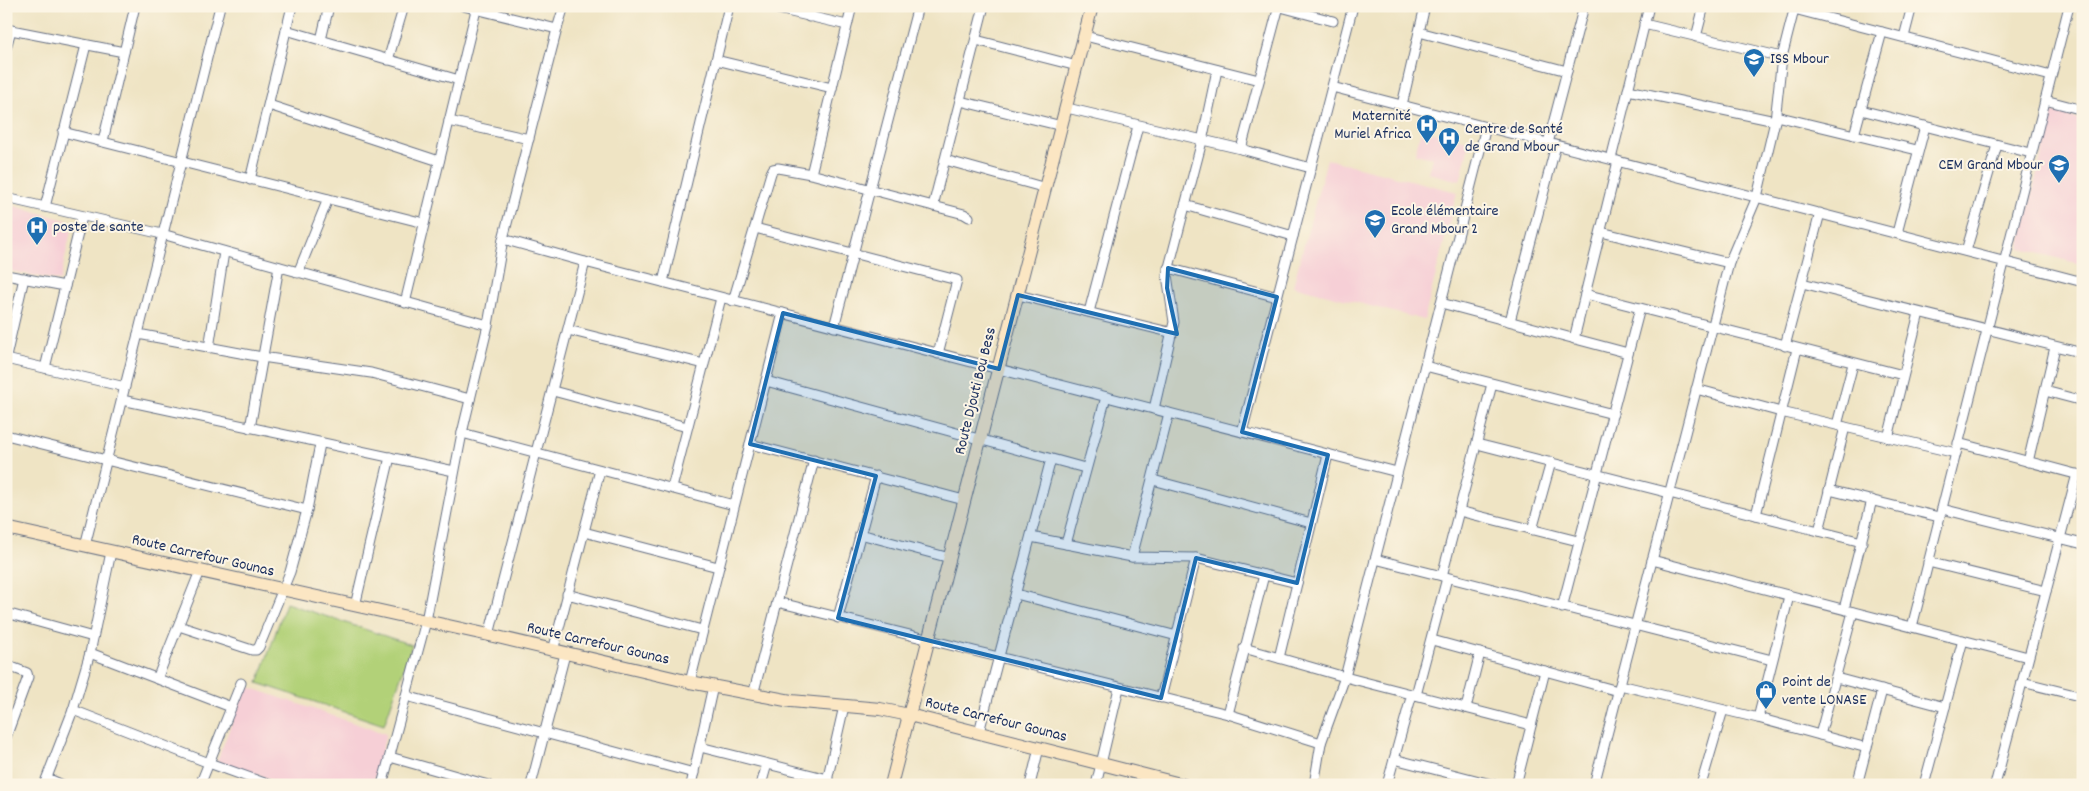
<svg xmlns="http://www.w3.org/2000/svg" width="2089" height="791" viewBox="0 0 2089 791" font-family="Dekko,sans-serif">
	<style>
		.built { fill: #f6cfd6 }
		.green { fill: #b2d178; stroke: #66806b }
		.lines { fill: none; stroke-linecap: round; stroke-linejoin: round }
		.street-casing { stroke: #656e82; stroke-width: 11 }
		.secondary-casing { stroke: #656e82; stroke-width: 14 }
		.street { stroke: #fff; stroke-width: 9 }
		.secondary { stroke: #fbe6c3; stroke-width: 12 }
		.marked { fill: #1f6fb2; fill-opacity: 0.2; stroke: #1f6fb2; stroke-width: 4; stroke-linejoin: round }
		.labels { text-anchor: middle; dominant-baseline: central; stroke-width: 4; stroke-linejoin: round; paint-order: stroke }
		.poi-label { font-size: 16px; fill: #1b2f5e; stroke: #fcf5e5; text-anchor: start }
		.street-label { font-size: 16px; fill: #1b2f5e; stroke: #fcf5e5 }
	</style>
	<rect width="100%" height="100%" fill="#fcf5e5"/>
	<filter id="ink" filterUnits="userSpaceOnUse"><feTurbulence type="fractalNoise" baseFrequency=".02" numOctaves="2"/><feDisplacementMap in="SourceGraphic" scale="10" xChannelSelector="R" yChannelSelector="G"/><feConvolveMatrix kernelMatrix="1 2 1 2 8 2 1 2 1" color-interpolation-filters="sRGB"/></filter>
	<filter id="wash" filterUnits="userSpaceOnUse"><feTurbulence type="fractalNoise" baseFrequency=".0096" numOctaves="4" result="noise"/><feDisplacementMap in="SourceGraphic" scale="20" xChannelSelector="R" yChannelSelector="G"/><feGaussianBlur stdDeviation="1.12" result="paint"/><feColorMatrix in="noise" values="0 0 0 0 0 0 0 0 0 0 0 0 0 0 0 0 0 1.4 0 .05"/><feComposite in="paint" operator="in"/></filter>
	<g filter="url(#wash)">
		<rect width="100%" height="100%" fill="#efe4c4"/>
		<g class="built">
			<polygon points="2052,112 2083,120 2083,265 2019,248"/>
			<polygon points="1421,130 1470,141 1460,181 1428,173 1432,158 1415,154"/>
			<polygon points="1327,159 1457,192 1424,320 1293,286"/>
			<polygon points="7,204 73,222 60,281 6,270"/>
			<polygon points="246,686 386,734 373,785 286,785 217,761"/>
		</g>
		<polygon class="green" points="286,603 412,645 384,725 258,683"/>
	</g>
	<g filter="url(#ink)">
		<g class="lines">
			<g class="street-casing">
				<g id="street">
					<polyline points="463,6 557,29"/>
					<polyline points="765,6 847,25"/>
					<polyline points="1277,6 1333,21"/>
					<polyline points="1794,9 2051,76"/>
					<polyline points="809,17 812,6"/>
					<polyline points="1644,24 1782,57"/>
					<polyline points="6,29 124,52"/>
					<polyline points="286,30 459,80"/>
					<polyline points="1419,32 1567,71"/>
					<polyline points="1085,36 1259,80"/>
					<polyline points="1696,37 1704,6"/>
					<polyline points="1904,37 1912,6"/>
					<polyline points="321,40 329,6"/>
					<polyline points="976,40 1077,66"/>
					<polyline points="6,48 11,30"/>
					<polyline points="388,60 404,6"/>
					<polyline points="716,60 832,88"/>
					<polyline points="1332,87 2083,282"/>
					<polyline points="1628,90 1775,121"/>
					<polyline points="2045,100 2083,110"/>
					<polyline points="960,101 1062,126"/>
					<polyline points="269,105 439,161"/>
					<polyline points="1402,105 1425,6"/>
					<polyline points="1067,108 1241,149 1311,168"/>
					<polyline points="1861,110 2031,153"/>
					<polyline points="1776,116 1917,150"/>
					<polyline points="449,121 529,139"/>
					<polyline points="63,132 424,223"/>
					<polyline points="1854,135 1882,32"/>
					<polyline points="103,141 135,6"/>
					<polyline points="1548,143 1584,6"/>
					<polyline points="1241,149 1279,6"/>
					<polyline points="1611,159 1649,6"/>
					<polyline points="945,160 1046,188"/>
					<polyline points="811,174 852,6"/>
					<polyline points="250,180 292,6"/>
					<polyline points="6,198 162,234 488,325"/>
					<polyline points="1185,205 1293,236"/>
					<polyline points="933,206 984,6"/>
					<polyline points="45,207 86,45"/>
					<polyline points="755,228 957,280 938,354"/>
					<polyline points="1601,232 1729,263"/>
					<polyline points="1897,233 1925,126"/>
					<polyline points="503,239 585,262 1397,472"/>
					<polyline points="1966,251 1997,145"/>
					<polyline points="1168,268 1277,297"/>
					<polyline points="298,273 328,199"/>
					<polyline points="6,275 65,286"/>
					<polyline points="663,282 729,6"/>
					<polyline points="1802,283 2083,353"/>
					<polyline points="1585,294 1903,375"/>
					<polyline points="1018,295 1173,333"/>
					<polyline points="733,301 771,173 773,169 778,168 811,174 964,214 969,217"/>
					<polyline points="405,303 476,10"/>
					<polyline points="1441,303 1628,353"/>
					<polyline points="1089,312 1138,126"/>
					<polyline points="1510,321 1556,145"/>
					<polyline points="834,327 918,6"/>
					<polyline points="568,330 704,364"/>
					<polyline points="138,334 262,357 371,373 470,399"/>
					<polyline points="1574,339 1618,161"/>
					<polyline points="1785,346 1820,213"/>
					<polyline points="209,348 224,252"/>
					<polyline points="6,357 24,278"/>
					<polyline points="6,359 125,387"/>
					<polyline points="1425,366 1613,414"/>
					<polyline points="45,368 82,217"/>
					<polyline points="766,381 1085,468"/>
					<polyline points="1696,389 1781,412 1956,453"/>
					<polyline points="553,391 687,427"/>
					<polyline points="2045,391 2083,401"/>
					<polyline points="122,400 454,471"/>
					<polyline points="1154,409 1174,322 1167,275 1202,141 1217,70"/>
					<polyline points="1837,425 1853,364"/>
					<polyline points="250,428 279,267"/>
					<polyline points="1242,432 1353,6"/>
					<polyline points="462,433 734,505"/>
					<polyline points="6,435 307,510"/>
					<polyline points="1888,438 1919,313"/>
					<polyline points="1958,443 2083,476"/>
					<polyline points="750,444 964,500"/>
					<polyline points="1477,444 1862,542"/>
					<polyline points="2028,462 2055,347"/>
					<polyline points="1153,480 1311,523"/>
					<polyline points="672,488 721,298"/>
					<polyline points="1829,490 1939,517"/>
					<polyline points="1942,509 2083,544"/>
					<polyline points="1459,511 1578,541"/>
					<polyline points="1756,515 1797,349"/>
					<polyline points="1532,530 1551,462"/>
					<polyline points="1819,531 1845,427"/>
					<polyline points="584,532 718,567"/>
					<polyline points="860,534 950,558"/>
					<polyline points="1031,537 1132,557 1196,558 1297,583"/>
					<polyline points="1066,544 1106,397"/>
					<polyline points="85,546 220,6"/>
					<polyline points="1132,557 1169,413"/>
					<polyline points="1375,559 1772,660"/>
					<polyline points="1652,560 2028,657"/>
					<polyline points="1928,562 2046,591"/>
					<polyline points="1442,576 1492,384"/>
					<polyline points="567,594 702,630"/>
					<polyline points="1016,594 1177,636"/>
					<polyline points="777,602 1228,714 1321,743"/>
					<polyline points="355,606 390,457"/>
					<polyline points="1562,608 1640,308"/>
					<polyline points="1844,609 1872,500"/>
					<polyline points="6,613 93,637"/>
					<polyline points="838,618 876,476"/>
					<polyline points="179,626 252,650 256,650 259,647 290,572 307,510 320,444"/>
					<polyline points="1912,627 2069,6"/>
					<polyline points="489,635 585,262"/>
					<polyline points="1432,640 1618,691"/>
					<polyline points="1244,648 1345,677 1531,725"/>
					<polyline points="553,651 600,470"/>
					<polyline points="90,653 231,707"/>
					<polyline points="1279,658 1328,455"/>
					<polyline points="6,665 27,673 28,677 6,737"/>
					<polyline points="1836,678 1945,707"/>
					<polyline points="157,679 200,571"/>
					<polyline points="690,682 783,313"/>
					<polyline points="2022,682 2083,697"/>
					<polyline points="1620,685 1758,718 1867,748"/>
					<polyline points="753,695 814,460"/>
					<polyline points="1416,695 1447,578"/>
					<polyline points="406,696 694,773"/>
					<polyline points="1161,698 1196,558"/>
					<polyline points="1466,708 1480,653"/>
					<polyline points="73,710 209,763 270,785"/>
					<polyline points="1228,714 1264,575"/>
					<polyline points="1758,718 1789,596"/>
					<polyline points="979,732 1051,459"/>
					<polyline points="1820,735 1853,612"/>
					<polyline points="700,747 828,779"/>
					<polyline points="390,757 488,785"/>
					<polyline points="1394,759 1495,785"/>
					<polyline points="47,778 63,785"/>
					<polyline points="44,785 73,710 90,653 111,552"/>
					<polyline points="200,785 241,683"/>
					<polyline points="382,785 426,621 462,433 488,325 503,239 557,29 564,6"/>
					<polyline points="531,785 565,654"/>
					<polyline points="691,785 713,686"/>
					<polyline points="761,785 767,764"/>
					<polyline points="826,785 844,706"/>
					<polyline points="1030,785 1039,748"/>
					<polyline points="1096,785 1119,688"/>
					<polyline points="1314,785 1321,743 1345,677 1486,127"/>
					<polyline points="1387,785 1412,694"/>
					<polyline points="1516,785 1545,671"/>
					<polyline points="1594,785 1729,263 1757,197 1775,121 1782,57 1795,6"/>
					<polyline points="1701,785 1723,710"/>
					<polyline points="1857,785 1882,690"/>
					<polyline points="1924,785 1963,640"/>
					<polyline points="1995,785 2077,474"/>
				</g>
			</g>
			<g class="secondary-casing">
				<g id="secondary">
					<polyline points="6,528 489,635 690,682 791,701 880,709 909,715 1184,785"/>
					<polyline points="891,785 1092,6"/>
				</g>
			</g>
			<use href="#street" class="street"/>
			<use href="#secondary" class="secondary"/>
		</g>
	</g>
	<path class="marked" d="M1168 268 1277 297 1242 432 1328 455 1297 583 1196 558 1161 698 838 618 876 476 750 444 783 313 999 369 1018 295 1177 334 1167 288Z"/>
	<defs>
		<g id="university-pin" transform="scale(1.125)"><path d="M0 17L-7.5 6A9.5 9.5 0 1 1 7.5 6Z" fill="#1f6fb2" stroke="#fcf5e5"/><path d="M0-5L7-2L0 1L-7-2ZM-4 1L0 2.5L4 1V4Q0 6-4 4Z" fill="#fff"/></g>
		<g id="hospital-pin" transform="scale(1.125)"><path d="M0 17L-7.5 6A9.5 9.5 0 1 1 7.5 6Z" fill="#1f6fb2" stroke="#fcf5e5"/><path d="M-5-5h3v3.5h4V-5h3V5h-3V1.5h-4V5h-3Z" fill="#fff"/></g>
		<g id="school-pin" transform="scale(1.125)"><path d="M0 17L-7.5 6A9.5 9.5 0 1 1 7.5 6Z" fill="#1f6fb2" stroke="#fcf5e5"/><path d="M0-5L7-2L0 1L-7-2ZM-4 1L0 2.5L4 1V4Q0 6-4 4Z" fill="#fff"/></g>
		<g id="shop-pin" transform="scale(1.125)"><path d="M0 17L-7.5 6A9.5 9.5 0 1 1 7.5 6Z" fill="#1f6fb2" stroke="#fcf5e5"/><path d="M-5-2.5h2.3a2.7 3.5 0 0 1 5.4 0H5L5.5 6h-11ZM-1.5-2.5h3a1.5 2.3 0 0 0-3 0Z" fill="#fff"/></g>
	</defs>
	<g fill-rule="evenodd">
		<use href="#university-pin" x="1754" y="59"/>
		<use href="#hospital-pin" x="1427" y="125"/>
		<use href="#hospital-pin" x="1449" y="138"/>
		<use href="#school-pin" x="2059" y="165"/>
		<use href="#school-pin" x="1375" y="220"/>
		<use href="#hospital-pin" x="37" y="227"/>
		<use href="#shop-pin" x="1766" y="691"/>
	</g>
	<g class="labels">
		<g class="poi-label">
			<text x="1770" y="59">ISS Mbour</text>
			<text x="1411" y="116" text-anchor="end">Maternité<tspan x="1411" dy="18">Muriel Africa</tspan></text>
			<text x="1465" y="129">Centre de Santé<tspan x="1465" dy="18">de Grand Mbour</tspan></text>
			<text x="2043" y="165" text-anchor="end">CEM Grand Mbour</text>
			<text x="1391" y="211">Ecole élémentaire<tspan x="1391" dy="18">Grand Mbour 2</tspan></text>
			<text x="53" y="227">poste de sante</text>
			<text x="1782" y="682">Point de<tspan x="1782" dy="18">vente LONASE</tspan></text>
		</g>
		<g class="street-label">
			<text transform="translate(976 391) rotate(-76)">Route Djouti Bou Bess</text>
			<text transform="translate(203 556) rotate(13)">Route Carrefour Gounas</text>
			<text transform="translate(598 644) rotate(13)">Route Carrefour Gounas</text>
			<text transform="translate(996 720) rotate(14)">Route Carrefour Gounas</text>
		</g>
	</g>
	<rect width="2089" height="791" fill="none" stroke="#fcf5e5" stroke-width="25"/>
</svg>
